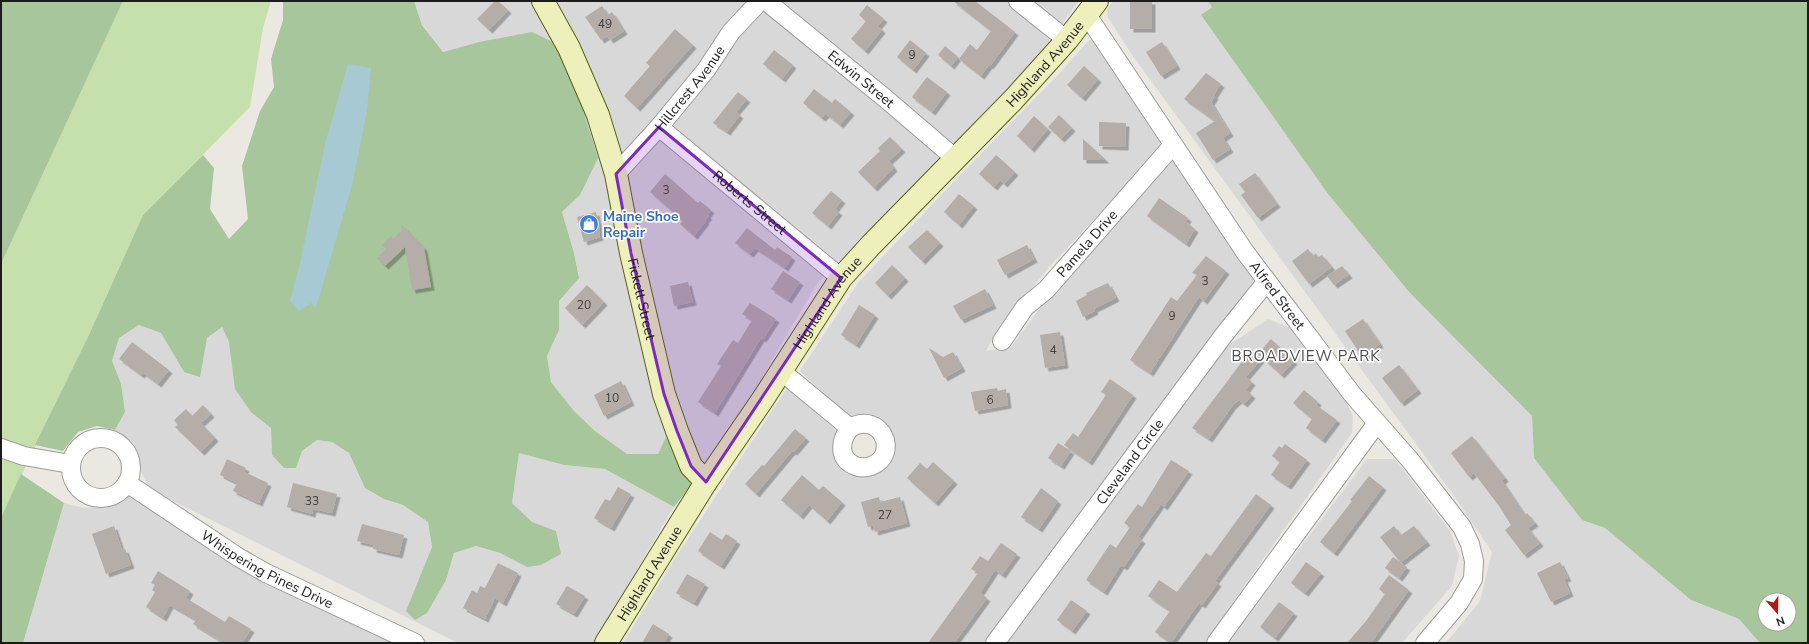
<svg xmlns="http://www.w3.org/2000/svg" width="1809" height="644" viewBox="0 0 1809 644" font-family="'Nunito Sans',sans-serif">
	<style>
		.residential { fill: #d9d8d8 }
		.grass { fill: #c5e0ad }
		.forest { fill: #a7c69b; fill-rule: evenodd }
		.water { fill: #a7c9d4 }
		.building { fill: #b4ada8; filter: url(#shadow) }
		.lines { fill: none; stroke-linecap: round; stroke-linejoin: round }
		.street-casing { stroke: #9c9c9c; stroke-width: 20 }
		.secondary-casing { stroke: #586212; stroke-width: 24 }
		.street { stroke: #fff; stroke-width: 18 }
		.secondary { stroke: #edf0bb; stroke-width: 22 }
		.marked { fill: #7b2cbf; fill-opacity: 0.2; stroke: #7b2cbf; stroke-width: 3; stroke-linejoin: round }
		.labels { text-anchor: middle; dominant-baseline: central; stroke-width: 3.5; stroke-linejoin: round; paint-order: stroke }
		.number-label { font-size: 12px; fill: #41403e }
		.street-label { font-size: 14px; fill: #1b1b1b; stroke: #fff }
		.shop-label { font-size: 14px; font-weight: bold; fill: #366cbe; stroke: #fff; text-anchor: start }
		.neighbourhood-label { font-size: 15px; letter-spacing: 1px; fill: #4e4e4e; stroke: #fff }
	</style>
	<defs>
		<filter id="shadow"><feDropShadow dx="3.5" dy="3.5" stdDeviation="0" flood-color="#0004"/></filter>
	</defs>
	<rect width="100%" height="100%" fill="#ebe8e2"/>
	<g class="residential">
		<polygon points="414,1 562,1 565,3 567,1 1079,1 1038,56 817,284 738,418 692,484 666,438 658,454 627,454 595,431 574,411 551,382 547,356 559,330 559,301 579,277 574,253 562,212 580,195 479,42 443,52 422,24"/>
		<polygon points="1113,1 1208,1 1212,6 1201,15 1328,194 1410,293 1532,416 1534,458 1582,520 1605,528 1691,600 1739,619 1760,643 1446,643 1480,601 1492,552 1459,503 1130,52 1108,17 1107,9"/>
		<polygon points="1094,39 1103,48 1162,147 1050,266 996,332 986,351 1012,346 1058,284 1172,158 1255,279 984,643 623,643 676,557 787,388 838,432 834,457 846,474 866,475 886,467 893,449 848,418 800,371 858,283 958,177 1059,74 1088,41"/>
		<polygon points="1268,319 1291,328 1342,394 1353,416 1352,433 1204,643 1007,643 1150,451 1220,351"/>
		<polygon points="139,325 161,333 184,372 207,338 222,327 271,428 272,455 296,468 302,451 317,440 332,442 349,453 356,469 384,499 403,505 428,522 432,547 421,577 446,580 454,553 476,546 500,553 527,567 556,531 532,522 512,503 519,453 564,465 605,469 674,507 593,643 458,643 149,489 141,471 134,443 115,430 125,412 112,361 119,338"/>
		<polygon points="1367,459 1395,459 1450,531 1459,556 1452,586 1402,643 1228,643"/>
		<polygon points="127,490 231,562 393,643 23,643 64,503 84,508 100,507"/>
	</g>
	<polygon class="grass" points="123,1 271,1 263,28 250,107 143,215 87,339 1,518 1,264"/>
	<g class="forest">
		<polygon points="1,1 123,1 1,264"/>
		<polygon points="283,1 414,1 422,25 443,52 479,42 532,32 557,44 579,98 598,158 580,195 562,212 574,253 579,278 559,301 559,330 547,356 551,382 574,411 595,431 627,454 658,454 666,437 681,467 692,484 674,507 605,469 564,465 519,453 512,503 532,522 556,531 561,554 541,565 527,567 500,553 476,546 454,553 446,580 427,613 415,620 406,611 432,547 428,522 403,505 384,499 365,488 349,453 332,442 317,440 302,451 296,468 284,468 272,455 271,428 251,412 235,389 229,342 222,327 207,338 200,377 184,372 161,333 139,325 119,338 112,361 121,384 125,412 115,430 97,426 78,432 63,451 35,445 87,339 143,215 203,155 214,168 210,209 229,239 248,219 242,166 260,111 274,87 271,59 283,20"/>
		<path d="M1208 1H1808V643H1760L1739 619 1691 600 1605 528 1582 520 1534 458 1532 416 1410 293 1328 194 1201 15 1212 7ZM1765 600H1789V624H1765Z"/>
		<polygon points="21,474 64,503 23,643 1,643 1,518"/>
	</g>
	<polygon class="water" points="348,64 371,68 367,110 352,185 316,308 311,303 299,311 290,301 300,263 325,144"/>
	<g class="building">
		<polygon points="495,1 498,1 508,10 489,30 477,19"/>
		<polygon points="953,1 975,1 1015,32 990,66 989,65 981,76 959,59 970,44 977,50 991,31"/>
		<rect x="1130" y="1" width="22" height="28"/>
		<polygon points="867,5 884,19 878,26 882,30 865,51 851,39 866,21 859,15"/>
		<polygon points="602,6 608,15 612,12 624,31 610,40 607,36 601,40 585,17"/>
		<polygon points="675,29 693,45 637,108 624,96 650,66 646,63"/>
		<polygon points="910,40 926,53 913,70 897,57"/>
		<polygon points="1162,42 1177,66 1161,76 1146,52"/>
		<polygon points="945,46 958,57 951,66 938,55"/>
		<polygon points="774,50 793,65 782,79 763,64"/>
		<polygon points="1084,66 1098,79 1082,98 1067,85"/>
		<polygon points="1206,73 1221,84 1214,95 1215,96 1211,102 1230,133 1223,138 1230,149 1213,160 1196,133 1215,121 1184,99"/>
		<polygon points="927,77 947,92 932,112 912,97"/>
		<polygon points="814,89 832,103 835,99 851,112 840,125 826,114 822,118 803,103"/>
		<polygon points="738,92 747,99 736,112 740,115 727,132 713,123"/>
		<polygon points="1059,115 1072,128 1061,139 1048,127"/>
		<polygon points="1034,116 1048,129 1031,149 1017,136"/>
		<polygon points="1099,122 1126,123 1125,147 1099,146"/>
		<polygon points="890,137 902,149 889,161 894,168 874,188 858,172 880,151 878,148"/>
		<polygon points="1083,139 1106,160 1083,160"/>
		<polygon points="996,155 1015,172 1004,184 1000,180 994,187 979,174"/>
		<polygon points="1255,173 1277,204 1258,218 1241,195 1245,192 1239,184"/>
		<polygon points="665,174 698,203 700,201 711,210 707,215 709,216 705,220 706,221 694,236 680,224 683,221 650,192"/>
		<polygon points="831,191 842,200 835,209 839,212 828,226 812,213"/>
		<polygon points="959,194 974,206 959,225 944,212"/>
		<polygon points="1159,198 1188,218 1186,222 1195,229 1186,244 1147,216"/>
		<polygon points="596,212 600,231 599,231 600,237 584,242 577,217"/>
		<polygon points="401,224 424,248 431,287 412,290 405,247 385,266 377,258 386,249 382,245 391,236 393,239 402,230"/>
		<polygon points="747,228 775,250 777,247 792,257 785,268 755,248 750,254 735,243"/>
		<polygon points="927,230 940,243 922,261 908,247"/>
		<polygon points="1027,245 1034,259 1005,275 997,260"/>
		<polygon points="1308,249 1313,256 1316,253 1318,257 1322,255 1332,267 1309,284 1292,261"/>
		<polygon points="1206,256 1226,271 1204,301 1199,297 1150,373 1130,360 1171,297 1177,301 1197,275 1192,273"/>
		<polygon points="892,265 905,278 888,296 875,283"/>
		<polygon points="1342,266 1349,275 1334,285 1327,276"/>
		<polygon points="783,271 800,282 788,300 771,289"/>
		<polygon points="688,282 693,302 674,306 670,286"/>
		<polygon points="1108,283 1116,298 1094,309 1095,311 1083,317 1076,301 1087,295 1086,293"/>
		<polygon points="587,285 604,302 582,325 565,308"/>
		<polygon points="985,289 993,305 961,320 953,306"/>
		<polygon points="750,303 776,319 763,339 761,338 715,413 698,402 721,366 717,364 733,340 738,343 752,320 742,314"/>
		<polygon points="859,305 875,315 856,345 841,335"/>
		<polygon points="1363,319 1380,344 1362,357 1345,331"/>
		<polygon points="1060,332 1065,365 1045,368 1040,335"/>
		<polygon points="1271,339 1294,361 1281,375 1258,354"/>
		<polygon points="132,342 169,370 158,384 143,373 141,375 119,359"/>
		<polygon points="929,348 943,357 953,352 962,368 944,378"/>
		<polygon points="1249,349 1261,359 1246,377 1252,382 1246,390 1252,395 1244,404 1239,400 1233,405 1209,439 1192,428 1244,359 1242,357"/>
		<polygon points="1399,365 1418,390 1401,403 1382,378"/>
		<polygon points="1110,379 1133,395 1089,462 1064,445 1073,433 1078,437 1106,395 1101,392"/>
		<polygon points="621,381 631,402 604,416 594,395"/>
		<polygon points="997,388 998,391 1006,389 1008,405 975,411 971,392"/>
		<polygon points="1304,390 1318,402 1316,405 1337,420 1322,440 1306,428 1312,419 1293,403"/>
		<polygon points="203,405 211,414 201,423 215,438 201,452 175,427 178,425 174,420 186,409 192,416"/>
		<polygon points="795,429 806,438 794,452 792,451 756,494 745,484 762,465 764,466"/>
		<polygon points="1472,436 1505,478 1502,481 1525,515 1527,513 1535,523 1528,528 1540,543 1524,555 1505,530 1511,525 1499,506 1474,473 1469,477 1451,453"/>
		<polygon points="1058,443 1071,451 1061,466 1048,458"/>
		<polygon points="1285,444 1307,460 1288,486 1271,475 1280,462 1272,456 1279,446 1282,448"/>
		<polygon points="227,459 246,468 244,472 268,483 259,503 233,491 237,483 220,475"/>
		<polygon points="1171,460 1189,471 1164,507 1161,504 1138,537 1142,540 1124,567 1121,565 1104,592 1086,580 1110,544 1116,548 1130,527 1124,523 1138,504 1142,507"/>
		<polygon points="933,462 954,481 935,503 907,478 920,463 927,469"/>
		<polygon points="802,475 819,490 823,486 842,502 827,521 809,505 800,516 781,500"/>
		<polygon points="1369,476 1383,487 1334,553 1320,542 1352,501 1350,500"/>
		<polygon points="293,483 337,494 332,513 313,509 312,514 287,507"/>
		<polygon points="618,487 631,494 611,528 594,518 605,499 610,501"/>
		<polygon points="1041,488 1058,501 1039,529 1021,517"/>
		<polygon points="1256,494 1271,505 1215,581 1218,583 1202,605 1199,603 1171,643 1155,632 1170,611 1148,596 1159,580 1177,592 1206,553 1211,556"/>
		<polygon points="879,497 880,502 900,497 907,523 875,532 873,525 868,527 861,502"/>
		<polygon points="362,524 404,535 399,555 373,549 374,545 357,541"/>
		<polygon points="114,526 122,550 125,549 131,565 106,574 92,534"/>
		<polygon points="1394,526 1401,535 1414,526 1427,542 1400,563 1407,567 1399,578 1385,568 1393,557 1400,562 1380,537"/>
		<polygon points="710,532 722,540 726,534 737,541 721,566 698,551"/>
		<polygon points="1001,543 1017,554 1002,575 995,570 980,593 987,598 966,627 954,643 928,643 978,573 971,569 980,556 988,561"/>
		<polygon points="1306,562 1321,573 1305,593 1291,583"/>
		<polygon points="1560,562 1568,578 1564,579 1570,593 1551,602 1537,573"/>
		<polygon points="498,563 518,573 503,603 495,598 485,619 463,608 472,590 477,593 480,586 485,588"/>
		<polygon points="158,571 190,591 186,598 225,622 229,616 251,629 242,643 224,643 193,624 196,620 170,605 163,618 146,607 155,592 152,590 155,585 151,583"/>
		<polygon points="687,574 705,584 694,603 676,593"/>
		<polygon points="1389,575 1409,590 1371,643 1347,643 1366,621 1385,594 1379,589"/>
		<polygon points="567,586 585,596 574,614 556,604"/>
		<polygon points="1071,600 1087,611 1072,631 1057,620"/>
		<polygon points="1279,602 1294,613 1275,638 1260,627"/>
		<polygon points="653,624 669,634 664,643 642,643"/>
	</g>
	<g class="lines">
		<g class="street-casing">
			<g id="street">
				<path id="s1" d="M766 1 886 99 956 159"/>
				<polyline points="1018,1 1067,40"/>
				<path id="s2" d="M1087 15 1245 252 1352 394 1410 460 1462 527 1470 544 1474 561 1473 579 1459 603 1425 643"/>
				<path id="s3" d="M659 127 841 278"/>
				<path id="s4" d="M616 174 659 127 706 70 731 32 760 1"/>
				<path id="s5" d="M1002 341 1025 307 1046 290 1173 145"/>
				<path d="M781 371 850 428C881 410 901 455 871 466 865 468 859 468 853 465 838 457 840 440 850 428"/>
				<circle cx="101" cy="468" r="30"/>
				<polyline points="1,448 24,456 70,464"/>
				<path id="s6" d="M127 483 238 557 266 573 415 643"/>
				<path id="s7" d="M995 643 1223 336 1267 281"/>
				<polyline points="1216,643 1377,423"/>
			</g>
		</g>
		<g class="secondary-casing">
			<g id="secondary">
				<path id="s8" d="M543 1 569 48 598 115 616 174 631 253 664 394 677 431 691 466 706 482"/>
				<path id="s9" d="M606 643 706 482 763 399 841 278 871 245 1013 100 1067 40 1097 1"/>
			</g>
		</g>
		<use href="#street" class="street"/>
		<use href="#secondary" class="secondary"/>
	</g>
	<path class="marked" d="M659 127 841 278 706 482 691 466 677 431 664 394 631 253 616 174Z"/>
	<defs>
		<g id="shop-disc" transform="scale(1)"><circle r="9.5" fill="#3f7fe0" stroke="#fff"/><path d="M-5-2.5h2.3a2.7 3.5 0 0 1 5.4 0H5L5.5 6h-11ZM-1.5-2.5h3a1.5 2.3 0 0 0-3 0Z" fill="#fff"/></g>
	</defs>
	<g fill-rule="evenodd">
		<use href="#shop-disc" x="589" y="224"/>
	</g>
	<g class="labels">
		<g class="number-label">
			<text x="605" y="24">49</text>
			<text x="912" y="55">9</text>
			<text x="666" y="190">3</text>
			<text x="1205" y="281">3</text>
			<text x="584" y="305">20</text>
			<text x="1172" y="316">9</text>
			<text x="1053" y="350">4</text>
			<text x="612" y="398">10</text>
			<text x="990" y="400">6</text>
			<text x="312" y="501">33</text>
			<text x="885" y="515">27</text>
		</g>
		<g class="street-label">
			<text stroke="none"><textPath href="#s9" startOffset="730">Highland Avenue</textPath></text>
			<text stroke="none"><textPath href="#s1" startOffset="123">Edwin Street</textPath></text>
			<text stroke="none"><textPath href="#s4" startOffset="113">Hillcrest Avenue</textPath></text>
			<text stroke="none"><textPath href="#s3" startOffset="118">Roberts Street</textPath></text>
			<text stroke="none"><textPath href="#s5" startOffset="130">Pamela Drive</textPath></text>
			<text stroke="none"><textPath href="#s2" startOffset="339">Alfred Street</textPath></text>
			<text stroke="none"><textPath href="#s8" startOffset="316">Fickett Street</textPath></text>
			<text stroke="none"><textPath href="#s9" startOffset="406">Highland Avenue</textPath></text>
			<text stroke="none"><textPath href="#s7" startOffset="226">Cleveland Circle</textPath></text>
			<text stroke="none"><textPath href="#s6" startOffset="165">Whispering Pines Drive</textPath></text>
			<text stroke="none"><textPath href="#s9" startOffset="82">Highland Avenue</textPath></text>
		</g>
		<g class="shop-label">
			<text x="603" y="216">Maine Shoe<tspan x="603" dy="16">Repair</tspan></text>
		</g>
		<g class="neighbourhood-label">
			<text x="1306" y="356">BROADVIEW PARK</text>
		</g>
	</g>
	<rect width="1809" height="644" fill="none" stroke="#1b1b1b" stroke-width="4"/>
	<g transform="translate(1777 612) rotate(160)"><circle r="19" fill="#ffffff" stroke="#a4a4a4"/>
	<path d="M0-3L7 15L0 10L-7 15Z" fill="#ad1b18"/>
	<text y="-6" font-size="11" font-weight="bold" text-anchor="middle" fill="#1b1b1b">N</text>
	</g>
</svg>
